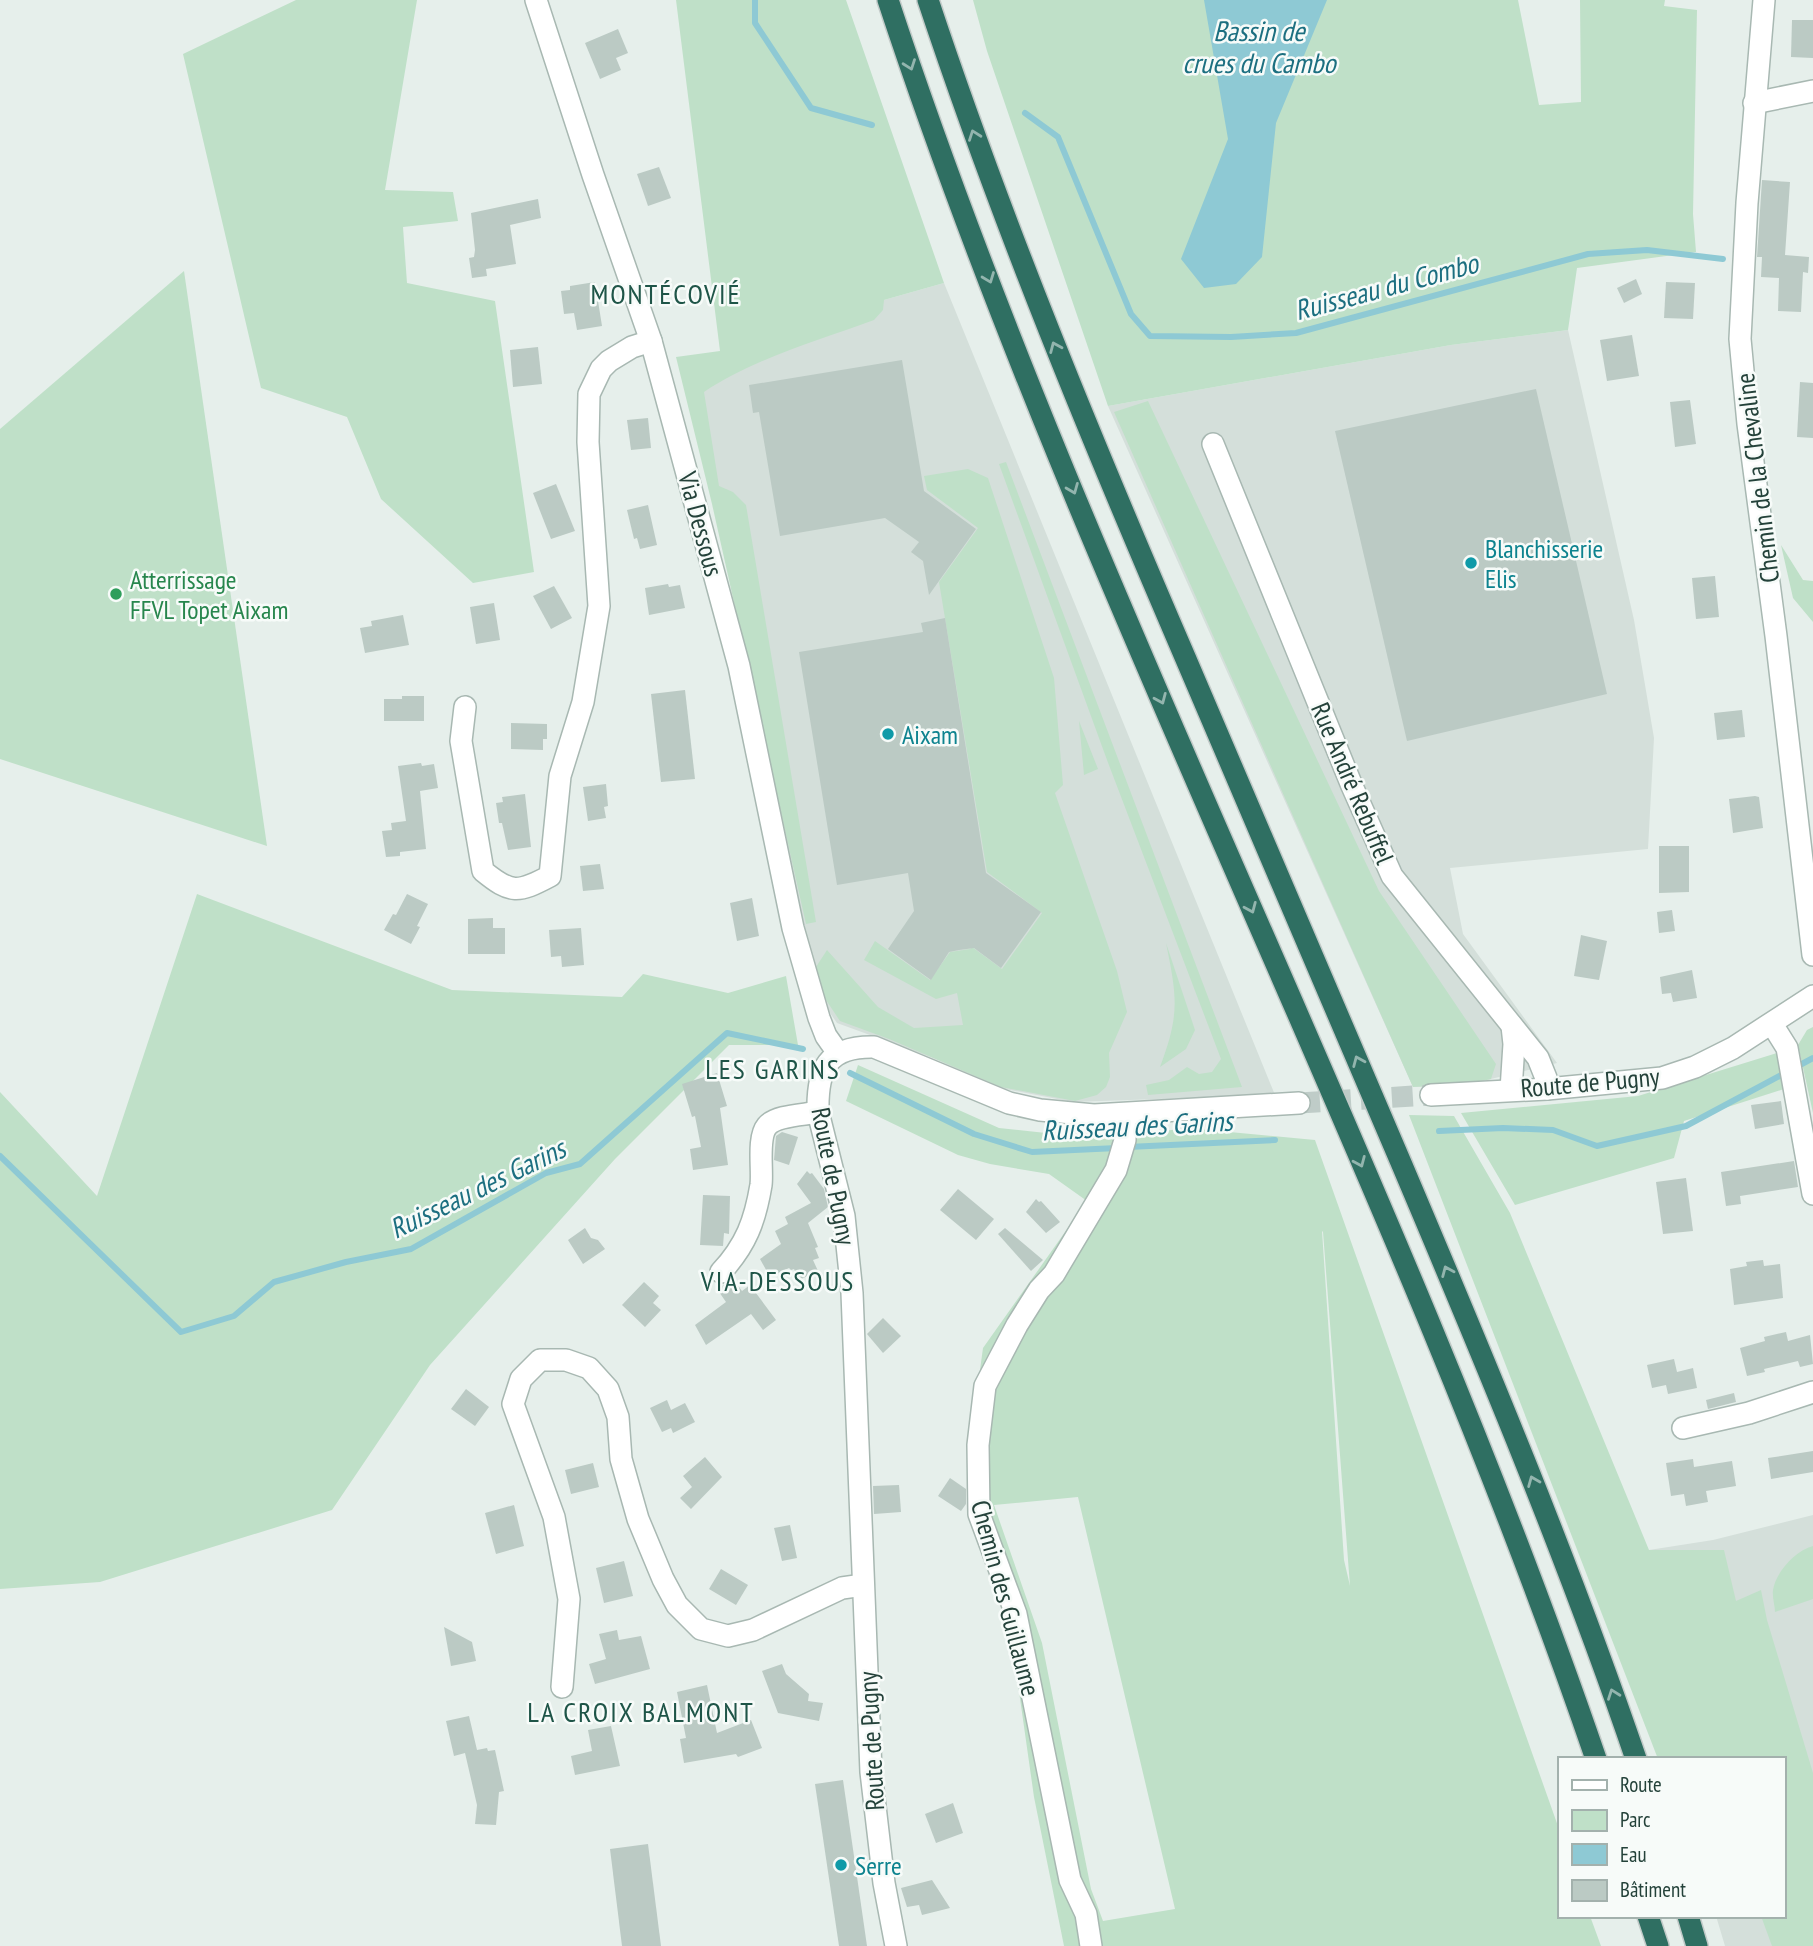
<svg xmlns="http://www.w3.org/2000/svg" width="1813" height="1946" viewBox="0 0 1813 1946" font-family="'PT Sans Narrow',sans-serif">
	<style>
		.built { fill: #d4dfda }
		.green { fill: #bfe0c8; fill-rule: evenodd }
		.water { fill: #8ec9d4 }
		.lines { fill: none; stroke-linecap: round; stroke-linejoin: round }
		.stream { stroke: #8ec9d4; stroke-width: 6 }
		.building { fill: #bbcac4 }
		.tertiary-tunnel { stroke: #bfccc8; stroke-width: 21; stroke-dasharray: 21 10; stroke-linecap: butt }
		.minor-casing { stroke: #a8b8b2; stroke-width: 24 }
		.tertiary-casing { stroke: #a8b8b2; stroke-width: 24 }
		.motorway-casing { stroke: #c2cac8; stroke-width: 24 }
		.minor { stroke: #fff; stroke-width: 21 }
		.tertiary { stroke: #fff; stroke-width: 21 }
		.motorway { stroke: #2f6f62; stroke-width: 21 }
		.oneway { stroke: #93b5ae }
		.culture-dot { fill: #0f9aa8; stroke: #f7fbf9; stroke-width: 2.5 }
		.leisure-dot { fill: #2e9e5b; stroke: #f7fbf9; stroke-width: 2.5 }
		.labels { text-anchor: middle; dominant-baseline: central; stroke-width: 5; stroke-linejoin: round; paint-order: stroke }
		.street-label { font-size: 26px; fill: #24423a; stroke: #f7fbf9 }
		.culture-label { font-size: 26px; fill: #0d838f; stroke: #f7fbf9; text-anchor: start }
		.leisure-label { font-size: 26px; fill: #27864d; stroke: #f7fbf9; text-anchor: start }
		.water-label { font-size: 28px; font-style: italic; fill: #1c6f80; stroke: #f7fbf9 }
		.neighbourhood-label { font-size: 28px; letter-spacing: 2px; fill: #1f5548; stroke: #f7fbf9 }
	</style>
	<rect width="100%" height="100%" fill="#e6efeb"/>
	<g class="built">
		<polygon points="944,283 1275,1095 1073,1102 1000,1088 933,1058 837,1023 821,1000 781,829 754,672 693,367 884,300"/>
		<polygon points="1568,330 1634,620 1654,738 1648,849 1450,868 1463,934 1557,1063 1470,1084 1413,1087 1108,406 1451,345"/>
		<polygon points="1813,1515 1813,1946 1725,1946 1716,1916 1783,1916 1783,1759 1649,1550 1713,1540"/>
	</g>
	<g class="green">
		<polygon points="296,0 417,0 385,190 453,192 458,221 403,227 407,283 495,301 534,572 473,583 381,499 347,417 261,388 183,54"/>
		<path d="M676 0H846L944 283 884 300 883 310 874 320C817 341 755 358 704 392L719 486 733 492 746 505 816 922 806 924 712 504 676 357 720 351Z"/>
		<polygon points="973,0 1518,0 1539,105 1581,102 1580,0 1665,0 1664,6 1697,10 1693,214 1696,252 1577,268 1568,330 1451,345 1108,406 987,51"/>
		<polygon points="184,271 267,846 0,759 0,429"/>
		<polygon points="1148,401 1379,891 1496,1064 1491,1079 1470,1084 1413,1087 1114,412"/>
		<polygon points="1006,462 1242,1087 1148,1095 1146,1085 1169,1080 1187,1067 1199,1074 1212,1072 1221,1059 1107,760 999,464"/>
		<polygon points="968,469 988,478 1054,678 1063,785 1055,793 1117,971 1127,1012 1109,1053 1110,1077 1106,1087 1097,1095 1075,1101 1001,1087 889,1039 840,1021 824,997 816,967 827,950 878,1007 914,1028 963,1025 957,993 936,999 864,960 875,941 930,980 950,952 970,949 972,947 1002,969 1042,913 987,872 939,582 978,528 927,490 924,476"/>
		<polygon points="1781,545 1803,580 1813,581 1813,622 1793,598"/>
		<polygon points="1079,721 1098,769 1084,775"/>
		<polygon points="197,894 452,990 622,997 643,974 728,993 786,976 798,1045 729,1045 615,1159 430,1365 332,1510 100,1582 0,1589 0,1092 97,1196"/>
		<path d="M1166 943 1195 1030 1186 1049 1160 1067C1180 1014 1177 997 1166 943Z"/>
		<polygon points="1813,1027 1813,1113 1798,1045 1807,1030"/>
		<polygon points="1777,1053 1784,1089 1684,1121 1674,1158 1515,1205 1461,1113 1638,1096"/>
		<path d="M858 1065 999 1128 1101 1139 1187 1128 1315 1140 1559 1829V1916H1590L1601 1946H1064L1034 1797 1010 1628 967 1465 983 1348 1087 1201 1049 1174 990 1164 958 1155 846 1101ZM1322 1231 1323 1232 1350 1586 1344 1560ZM1078 1497 1175 1909 1103 1921 1091 1889 1042 1643 994 1505Z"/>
		<polygon points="1409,1115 1454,1116 1510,1213 1649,1550 1724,1550 1736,1601 1761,1590 1767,1620 1813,1773 1813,1946 1772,1946 1761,1916 1783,1916 1783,1759 1658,1759"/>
		<path d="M1813 1546V1599L1775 1612C1775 1606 1772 1597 1773 1590 1776 1572 1795 1551 1813 1546Z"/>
	</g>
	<polygon class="water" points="1204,0 1327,0 1276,123 1262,257 1236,284 1204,288 1181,259 1228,139"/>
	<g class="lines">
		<g class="stream">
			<polyline points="755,0 755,23 811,108 872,125"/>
			<polyline points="1025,113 1058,137 1131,314 1150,336 1231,337 1296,333 1588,254 1647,250 1723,259"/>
			<polyline points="850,1073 974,1134 1032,1152 1117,1148"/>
			<polyline points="1439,1131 1503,1128 1553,1130 1597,1146 1686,1126 1813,1058"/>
			<polyline points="1128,1147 1275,1140"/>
			<polyline points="0,1156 181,1332 234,1316 274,1282 346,1262 411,1249 546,1173 580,1164 727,1033 803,1049"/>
		</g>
	</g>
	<g class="building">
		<polygon points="1792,20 1813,20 1813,58 1791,57"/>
		<polygon points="618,29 628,53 616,58 621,70 600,79 585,43"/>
		<polygon points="659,167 671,198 648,206 637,174"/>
		<polygon points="1762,180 1790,182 1785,255 1809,257 1808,273 1803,272 1801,312 1778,311 1779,278 1761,277 1762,257 1757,257"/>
		<polygon points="538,199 541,218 510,225 516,264 486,269 487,276 472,278 469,258 474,257 475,250 471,213"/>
		<polygon points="1636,279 1642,294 1624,303 1617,288"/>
		<polygon points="595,282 602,326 577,330 574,313 564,314 561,291 570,290 570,286"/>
		<polygon points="1666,282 1695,283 1693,319 1664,318"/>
		<polygon points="1632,335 1639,376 1607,381 1600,340"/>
		<polygon points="538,347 542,384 513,387 510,350"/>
		<polygon points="902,360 924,491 976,529 929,595 923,561 911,552 919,542 885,518 780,536 759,412 753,413 749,385"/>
		<polygon points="1800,382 1813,383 1813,438 1797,437"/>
		<polygon points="1536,389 1607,694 1407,741 1335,431"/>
		<polygon points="1690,400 1696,444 1675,447 1670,402"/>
		<polygon points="648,418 651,448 631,450 627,420"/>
		<polygon points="556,484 575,531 551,539 533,493"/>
		<polygon points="648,505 657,545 640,549 637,538 634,539 627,510"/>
		<polygon points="1715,576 1719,617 1696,619 1692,578"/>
		<polygon points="668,584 669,587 680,585 685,608 649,615 645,588"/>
		<polygon points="554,586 572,618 551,629 533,596"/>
		<polygon points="494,603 500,640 476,644 470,607"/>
		<polygon points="403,615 409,645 365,653 360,628 372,626 371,621"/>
		<polygon points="945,618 986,873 1041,912 1001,968 974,948 959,950 949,952 931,980 888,949 914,911 908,873 837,885 799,652 923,632 921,623"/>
		<polygon points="685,690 695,779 661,782 651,694"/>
		<polygon points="402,696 424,696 424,721 384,721 384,699 402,699"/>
		<polygon points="1742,710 1745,737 1717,740 1714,713"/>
		<polygon points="511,723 547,724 547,739 543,739 543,750 511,749"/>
		<polygon points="421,763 422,766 434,764 438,788 420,791 426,849 400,852 400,856 386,857 382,831 392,830 391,823 406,821 398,766"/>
		<polygon points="606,784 608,806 604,807 606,818 588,821 583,787"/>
		<polygon points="525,794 531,847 508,850 502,823 499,823 496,803 503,802 502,797"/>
		<polygon points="1755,796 1759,797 1763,828 1733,833 1729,799"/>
		<polygon points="1659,846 1689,846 1689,892 1659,893"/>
		<polygon points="600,864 604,889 583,891 580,866"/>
		<polygon points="407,894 428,904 417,926 420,927 411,944 384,930 393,914 396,915"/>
		<polygon points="752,898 759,936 737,941 730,903"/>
		<polygon points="1672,910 1675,931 1659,933 1657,912"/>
		<polygon points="493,918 493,928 505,928 505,954 468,954 468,919"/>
		<polygon points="581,928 584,965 562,967 561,956 551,957 549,930"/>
		<polygon points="1581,935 1607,941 1599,980 1574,976"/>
		<polygon points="1692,970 1697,998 1673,1002 1671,993 1662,994 1660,977"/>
		<polygon points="717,1073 727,1106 720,1108 728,1165 693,1170 690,1149 701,1147 695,1116 692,1117 682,1084"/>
		<polygon points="1781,1101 1784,1124 1755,1129 1751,1105"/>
		<polygon points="782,1132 798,1137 789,1165 774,1160 776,1136"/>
		<polygon points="1794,1161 1798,1187 1740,1196 1741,1204 1726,1206 1721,1172"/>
		<polygon points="807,1171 810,1174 812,1173 824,1189 828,1207 808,1223 818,1247 815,1248 819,1258 813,1260 818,1271 799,1280 794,1269 791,1270 789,1268 770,1277 760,1259 781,1244 775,1231 788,1224 785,1217 811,1203 797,1184"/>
		<polygon points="1686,1178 1693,1231 1663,1234 1656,1182"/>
		<polygon points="958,1189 994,1219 976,1240 940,1210"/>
		<polygon points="703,1195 730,1196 729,1234 724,1233 723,1246 700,1245"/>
		<polygon points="1036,1199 1039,1202 1041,1201 1060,1222 1046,1233 1026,1212"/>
		<polygon points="585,1228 591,1238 598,1240 605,1249 583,1264 568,1240"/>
		<polygon points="1005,1228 1043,1260 1031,1271 998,1234"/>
		<polygon points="1763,1260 1764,1266 1780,1264 1783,1298 1734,1305 1730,1269 1747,1266 1746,1262"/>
		<polygon points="733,1279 742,1291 750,1285 776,1320 763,1330 751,1314 706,1345 695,1325 726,1302 717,1289"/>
		<polygon points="644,1282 659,1296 653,1303 661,1310 645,1327 622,1305"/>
		<polygon points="883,1318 901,1336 883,1353 867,1334"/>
		<polygon points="1786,1332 1788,1341 1810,1335 1813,1364 1800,1367 1798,1361 1764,1369 1765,1372 1747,1376 1740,1348 1765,1341 1764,1337"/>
		<polygon points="1674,1359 1677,1372 1693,1368 1697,1388 1668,1394 1666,1385 1652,1388 1647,1365"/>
		<polygon points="466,1389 489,1407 475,1426 451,1409"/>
		<polygon points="1734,1393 1736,1402 1708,1409 1706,1400"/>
		<polygon points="667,1400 671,1410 685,1403 695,1422 673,1433 671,1428 662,1432 650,1408"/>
		<polygon points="1813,1451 1813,1472 1771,1479 1768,1458"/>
		<polygon points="705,1457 722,1477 691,1509 680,1498 692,1487 683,1476"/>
		<polygon points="1693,1459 1694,1467 1732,1461 1736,1486 1706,1491 1708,1502 1686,1506 1684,1494 1671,1496 1666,1463"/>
		<polygon points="593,1463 599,1487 571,1494 565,1470"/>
		<polygon points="950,1478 966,1489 966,1504 961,1511 938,1496"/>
		<polygon points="899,1485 901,1512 874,1514 873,1486"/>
		<polygon points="514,1505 524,1546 496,1554 485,1513"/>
		<polygon points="790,1525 797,1558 782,1561 774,1528"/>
		<polygon points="624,1561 633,1596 604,1603 596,1568"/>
		<polygon points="721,1569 748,1585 736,1605 709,1589"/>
		<polygon points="444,1627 472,1642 476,1661 451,1666"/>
		<polygon points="617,1630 619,1640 641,1636 650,1669 595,1684 589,1664 606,1659 599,1634"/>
		<polygon points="782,1664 786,1674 809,1694 808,1701 823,1703 819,1721 778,1713 762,1671"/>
		<polygon points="707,1685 717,1733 751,1720 762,1748 738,1757 736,1754 684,1763 680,1739 686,1738 677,1692"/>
		<polygon points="469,1716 477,1750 487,1748 488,1751 495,1750 504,1791 499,1792 496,1825 475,1824 477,1805 465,1753 454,1756 446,1721"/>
		<polygon points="611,1726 620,1766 575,1775 571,1756 592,1751 588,1730"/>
		<polygon points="843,1780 867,1946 839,1946 815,1784"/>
		<polygon points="953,1803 963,1833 936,1843 925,1814"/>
		<polygon points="648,1844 661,1946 622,1946 610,1849"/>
		<polygon points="932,1880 950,1908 922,1915 919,1905 907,1907 901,1888"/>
	</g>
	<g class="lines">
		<polyline class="tertiary-tunnel" points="1299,1103 1431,1095"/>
		<g class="minor-casing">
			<g id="minor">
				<polyline points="536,0 593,175 651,341 739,666 793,928 819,1018 826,1036 838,1053"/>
				<polyline points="1764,0 1747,203 1740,339 1748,424 1776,636 1813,955"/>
				<polyline points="1754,103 1813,91"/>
				<polyline points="1213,444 1352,786 1392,876 1538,1058 1546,1078 1547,1089"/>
				<path d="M465 707 461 741 483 871C511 894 518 893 550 876L560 776 583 702 599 606 588 442 589 394 601 369 609 361 632 347 651 341"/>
				<polyline points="1772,1024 1787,1048 1813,1194"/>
				<polyline points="1511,1090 1514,1044 1512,1026"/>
				<path d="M721 1272C746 1245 755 1221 761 1185 763 1170 757 1138 767 1126 776 1115 805 1115 818 1112"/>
				<polyline points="1683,1428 1749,1413 1813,1392"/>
				<polyline points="562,1687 569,1599 554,1517 513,1404 521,1379 540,1360 566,1360 589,1368 608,1389 618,1417 621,1459 638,1519 663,1579 677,1605 701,1629 728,1636 753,1630 842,1588 863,1585"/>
				<polyline points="1091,1946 1086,1914 1070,1880 1016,1614 979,1514 978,1445 985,1386 1017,1325 1039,1290 1054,1274 1116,1170 1125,1140 1125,1114"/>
			</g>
		</g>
		<g class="tertiary-casing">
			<g id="tertiary">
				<polyline points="1431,1095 1547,1089 1662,1078 1695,1067 1733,1048 1813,996"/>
				<path d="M896 1946 884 1883 871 1772 852 1293 844 1216 818 1112C817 1069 827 1046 874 1047L1009 1103 1040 1110 1094 1115 1299 1103"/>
			</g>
		</g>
		<g class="motorway-casing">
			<g id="motorway">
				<path d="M888 0C1086 601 1391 1160 1596 1759"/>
				<path d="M928 0C1002 223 1092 441 1185 657 1257 826 1330 995 1402 1165 1485 1361 1567 1557 1636 1759"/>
				<polyline points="1648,1916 1658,1946"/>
				<polyline points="1688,1916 1697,1946"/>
			</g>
		</g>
		<use href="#minor" class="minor"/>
		<use href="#tertiary" class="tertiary"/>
		<use href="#motorway" class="motorway"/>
	</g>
	<defs><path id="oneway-chevron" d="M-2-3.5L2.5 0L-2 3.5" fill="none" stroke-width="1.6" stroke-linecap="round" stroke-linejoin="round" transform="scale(1.75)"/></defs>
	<g class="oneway">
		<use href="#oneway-chevron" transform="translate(910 65) rotate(70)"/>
		<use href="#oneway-chevron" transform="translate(974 135) rotate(-110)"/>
		<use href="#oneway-chevron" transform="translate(989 278) rotate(69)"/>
		<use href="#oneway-chevron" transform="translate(1055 347) rotate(-113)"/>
		<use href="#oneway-chevron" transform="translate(1073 489) rotate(68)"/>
		<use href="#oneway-chevron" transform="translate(1161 699) rotate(67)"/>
		<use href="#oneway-chevron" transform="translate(1251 908) rotate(67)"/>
		<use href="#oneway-chevron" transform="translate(1358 1061) rotate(-113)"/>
		<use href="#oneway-chevron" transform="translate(1360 1162) rotate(67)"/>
		<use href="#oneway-chevron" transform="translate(1447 1271) rotate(-113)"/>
		<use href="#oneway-chevron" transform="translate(1533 1481) rotate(-112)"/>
		<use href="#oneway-chevron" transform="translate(1613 1694) rotate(-110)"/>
	</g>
	<g class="culture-dot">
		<circle cx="1471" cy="563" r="7"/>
		<circle cx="888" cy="734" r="7"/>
		<circle cx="841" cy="1865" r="7"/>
	</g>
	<circle class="leisure-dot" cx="116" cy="594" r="7"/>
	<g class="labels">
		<g class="street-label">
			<text transform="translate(1757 478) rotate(-97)">Chemin de la Chevaline</text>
			<text transform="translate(701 524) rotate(75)">Via Dessous</text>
			<text transform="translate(1353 783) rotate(67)">Rue André Rebuffel</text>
			<text transform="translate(1590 1082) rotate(-5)">Route de Pugny</text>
			<text transform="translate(834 1176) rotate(79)">Route de Pugny</text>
			<text transform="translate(1006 1598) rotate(75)">Chemin des Guillaume</text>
			<text transform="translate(871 1741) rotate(-93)">Route de Pugny</text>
		</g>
		<g class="culture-label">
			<text x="1485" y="548">Blanchisserie<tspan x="1485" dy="30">Elis</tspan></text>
			<text x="902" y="734">Aixam</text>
			<text x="855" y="1865">Serre</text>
		</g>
		<g class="leisure-label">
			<text x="130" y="579">Atterrissage<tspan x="130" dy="30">FFVL Topet Aixam</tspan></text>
		</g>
		<g class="water-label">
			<text x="1259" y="30">Bassin de<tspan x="1259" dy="32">crues du Cambo</tspan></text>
			<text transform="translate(1386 286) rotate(-15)">Ruisseau du Combo</text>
			<text transform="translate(1137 1125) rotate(-3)">Ruisseau des Garins</text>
			<text transform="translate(477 1188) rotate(-26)">Ruisseau des Garins</text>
		</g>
		<g class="neighbourhood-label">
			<text x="666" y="293">MONTÉCOVIÉ</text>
			<text x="773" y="1068">LES GARINS</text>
			<text x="778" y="1280">VIA-DESSOUS</text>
			<text x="641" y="1711">LA CROIX BALMONT</text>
		</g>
	</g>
	<rect x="1558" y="1757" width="228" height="161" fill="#f7fbf9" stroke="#a3b1ad" stroke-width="2"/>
	<rect x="1572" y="1780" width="35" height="10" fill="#ffffff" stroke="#a3b1ad" stroke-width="2"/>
	<text x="1620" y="1792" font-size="21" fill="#24423a">Route</text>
	<rect x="1572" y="1810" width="35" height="21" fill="#bfe0c8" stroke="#a3b1ad" stroke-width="2"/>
	<text x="1620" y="1827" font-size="21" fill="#24423a">Parc</text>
	<rect x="1572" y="1844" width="35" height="21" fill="#8ec9d4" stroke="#a3b1ad" stroke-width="2"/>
	<text x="1620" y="1862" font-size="21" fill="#24423a">Eau</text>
	<rect x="1572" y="1880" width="35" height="21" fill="#bbcac4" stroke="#a3b1ad" stroke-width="2"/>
	<text x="1620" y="1897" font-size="21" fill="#24423a">Bâtiment</text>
</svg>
